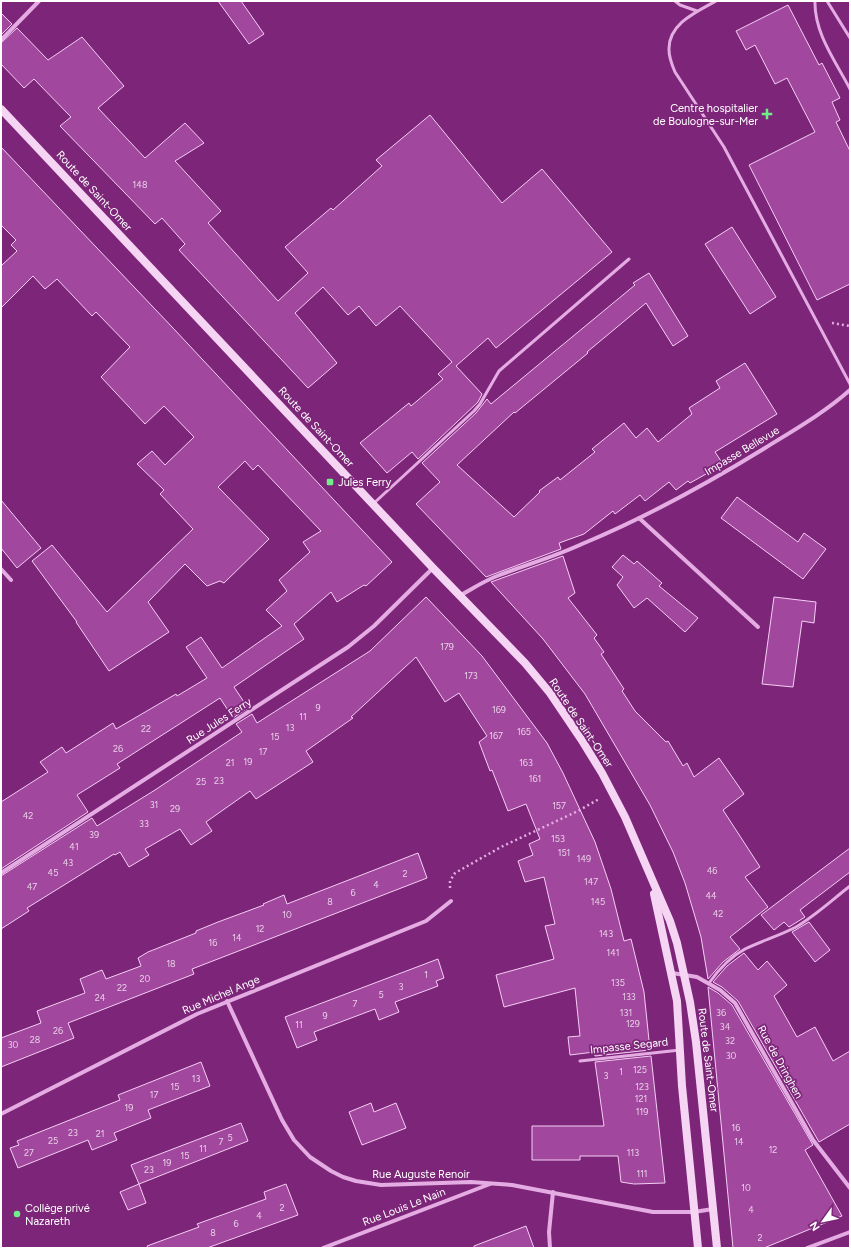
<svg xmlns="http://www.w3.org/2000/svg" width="851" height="1249" viewBox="0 0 851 1249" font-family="Figtree,sans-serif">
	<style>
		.building { fill: #a2479e; stroke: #f4cef3 }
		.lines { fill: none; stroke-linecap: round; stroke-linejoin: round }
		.path { stroke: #e5ace3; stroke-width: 2.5; stroke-dasharray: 2 3; stroke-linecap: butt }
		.service { stroke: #e5ace3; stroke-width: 3 }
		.minor { stroke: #e5ace3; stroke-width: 4 }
		.secondary { stroke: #f5d5f3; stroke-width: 8 }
		.poi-dot { fill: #71ed89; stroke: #7d2679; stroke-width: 1.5 }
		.labels { text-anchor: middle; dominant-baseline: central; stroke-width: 3.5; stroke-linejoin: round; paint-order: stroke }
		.number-label { font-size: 9px; fill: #e8d1e7 }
		.poi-label { font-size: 11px; fill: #fff; stroke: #7d2679; text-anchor: start }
		.street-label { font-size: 11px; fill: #fff; stroke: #7d2679 }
	</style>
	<rect width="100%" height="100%" fill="#7d2679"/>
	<g class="building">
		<polygon points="218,1 241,1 264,34 249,44"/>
		<polygon points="788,5 819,65 822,63 840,98 832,102 840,120 836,122 850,151 850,284 817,300 749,165 815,132 787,78 775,84 755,45 746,50 736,31"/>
		<polygon points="1,13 12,24 1,35"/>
		<polygon points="17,28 48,60 82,37 124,86 98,108 145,158 185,123 204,143 175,161 221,211 208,223 278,301 308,273 285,247 331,208 333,210 382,166 376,160 430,115 502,203 542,169 612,252 496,348 488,338 456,366 482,394 478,402 418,459 412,452 387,473 360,443 409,403 411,406 443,379 438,374 452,362 400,306 376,326 359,306 348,315 323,287 295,313 337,363 308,388 179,250 185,244 162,218 155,224 60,126 71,117 34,79 24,88 1,64 1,43"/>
		<polygon points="1,147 173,328 392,562 366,586 364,585 337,602 331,592 294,624 304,639 234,687 248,708 233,718 220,698 117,764 120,768 77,795 88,812 1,869 1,802 48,772 40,762 62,747 66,753 113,723 116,729 176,694 177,696 207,678 186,647 201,637 222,668 282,626 266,610 287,591 279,580 310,552 303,542 321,531 258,465 253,470 245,461 218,487 269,539 224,583 220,581 207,586 185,564 148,602 169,632 109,671 76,622 77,622 32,561 52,545 107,612 193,529 160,494 164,490 137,464 152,451 165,465 194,437 164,406 145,424 101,377 130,347 96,312 92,316 57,279 45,289 33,276 1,308 1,266 17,251 11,245 16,240 1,225"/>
		<polygon points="732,227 776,297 750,314 705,244"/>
		<polygon points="649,273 688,336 673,346 646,303 587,352 588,353 515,413 514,412 457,465 514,517 540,492 539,491 558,477 560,480 595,452 592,449 624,423 636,438 647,428 658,442 692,414 689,408 720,388 716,381 745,363 777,414 715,452 723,464 706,474 690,483 688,481 676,490 669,482 645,501 640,495 615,514 613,511 584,534 559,543 561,549 486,577 416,504 440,482 422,463 476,413 487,399 491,404 635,285 633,283"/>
		<polygon points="737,497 798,542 804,533 826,549 803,579 721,518"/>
		<polygon points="1,500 41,548 17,568 1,548"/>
		<polygon points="623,555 634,564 637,561 662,583 659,586 698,618 685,632 647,598 634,608 617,585 623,577 612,567"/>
		<polygon points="563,556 575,593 568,598 597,635 594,638 604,652 601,654 624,689 622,691 635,711 666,742 668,741 683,766 687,763 694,777 719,758 744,794 723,810 760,867 745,877 768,907 730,937 740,949 723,962 708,979 701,937 685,883 673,852 650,805 585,694 543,639 491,582"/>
		<polygon points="426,597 482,656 547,743 563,773 595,842 611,889 624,941 631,939 644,992 650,1050 595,1056 594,1052 570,1055 568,1037 580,1036 575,988 504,1007 496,975 554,959 545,926 555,924 544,877 525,882 518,861 533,855 529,844 540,839 526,804 508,811 492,770 490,771 479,742 487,736 459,693 445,702 416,657 351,717 353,718 306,751 313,762 256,799 250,791 206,822 212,831 191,845 180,829 145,849 149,855 129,867 120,852 115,855 114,854 27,908 29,911 1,929 1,876 92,818 97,826 155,790 242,732 236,724 252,714 257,723 370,651"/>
		<polygon points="774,597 816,602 814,623 802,621 793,687 762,684"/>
		<polygon points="850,848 850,872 800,910 805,917 789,927 784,922 774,930 761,915"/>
		<polygon points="418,853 427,878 192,969 194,974 68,1023 74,1038 1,1067 1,1038 41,1023 37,1011 85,993 80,979 102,970 106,979 141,966 138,958 148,952 196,933 196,931 218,922 264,905 263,904 284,895 287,904"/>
		<polygon points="809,922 830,950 815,962 792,932"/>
		<polygon points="744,953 758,970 767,961 787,985 774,996 797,1037 815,1027 833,1061 850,1051 850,1124 819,1142 738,1001 722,987 713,982 727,966"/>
		<polygon points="438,959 444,978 436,981 438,986 395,1002 399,1012 379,1020 375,1009 314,1032 317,1040 297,1048 285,1017"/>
		<polygon points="708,987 718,993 732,1005 813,1145 805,1150 842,1216 764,1248 733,1248"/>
		<polygon points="651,1056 665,1183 634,1184 621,1182 618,1156 580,1156 580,1160 532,1160 532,1126 604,1126 595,1062"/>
		<polygon points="201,1062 210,1086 148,1110 151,1118 114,1133 117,1140 92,1150 88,1140 18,1168 10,1148 19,1145 17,1141 120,1100 118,1095"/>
		<polygon points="371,1103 374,1112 396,1103 406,1128 362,1145 349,1112"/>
		<polygon points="241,1123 248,1141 139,1184 146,1203 128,1210 120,1192 139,1184 131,1165"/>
		<polygon points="286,1184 298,1215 207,1248 148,1248 147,1246 199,1227 197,1224 266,1199 264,1192"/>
		<polygon points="526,1226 534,1248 474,1248 474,1246"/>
	</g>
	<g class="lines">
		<g class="path">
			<polyline points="832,323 850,326"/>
			<polyline points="450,888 450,881 455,873 501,847 578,811 599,799"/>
		</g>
		<g class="service">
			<polyline points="675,1 680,5 697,11"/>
			<path d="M716 1C696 12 668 24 669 50 669 58 672 65 675 72L724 147 850 384"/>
			<path d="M815 1C814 33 836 62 850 89"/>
			<polyline points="827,1 850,38"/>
			<polyline points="373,504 474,411 480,404 499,371 629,259"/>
			<path d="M709 983C719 969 730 957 745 949 761 941 779 936 796 927 815 916 832 900 850 886"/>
			<polyline points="580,1061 680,1050"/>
		</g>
		<g class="minor">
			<polyline points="1,40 39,1"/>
			<polyline points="639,518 758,627"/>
			<polyline points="1,569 11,580"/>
			<path d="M459 596C472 589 484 581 497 576 525 565 554 557 582 544 647 517 705 485 765 448 794 430 824 413 850 390"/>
			<polyline points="1,873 348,647 374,626 433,568"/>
			<polyline points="672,973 697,977 720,990 735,1003 813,1140 850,1188"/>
			<polyline points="227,1001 282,1120 294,1140 310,1157 331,1171 343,1177 356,1181 381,1185 471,1182 512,1185 653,1212 694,1212 713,1209"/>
			<polyline points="1,1114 197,1014 426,921 451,901"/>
			<polyline points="323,1248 490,1184"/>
			<polyline points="550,1248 549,1232 553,1192"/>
			<polyline points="807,1248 850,1232"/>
		</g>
		<g class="secondary">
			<polyline points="1,109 433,568 525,663 550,693 581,739 602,773 625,817 670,921 677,943 690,1002 696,1042 717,1248"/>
			<polyline points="654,894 677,1001 682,1086 698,1248"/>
		</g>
	</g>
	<g class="poi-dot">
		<path d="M765 108h4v4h4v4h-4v4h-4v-4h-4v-4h4z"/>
		<rect x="326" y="478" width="8" height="8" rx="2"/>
		<circle cx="17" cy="1214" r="4"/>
	</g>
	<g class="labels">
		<g class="number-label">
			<text x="140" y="184">148</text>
			<text x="447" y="646">179</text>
			<text x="471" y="675">173</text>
			<text x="318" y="707">9</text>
			<text x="499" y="709">169</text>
			<text x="303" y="716">11</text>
			<text x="290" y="727">13</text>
			<text x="146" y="728">22</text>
			<text x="524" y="731">165</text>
			<text x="496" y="735">167</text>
			<text x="275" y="736">15</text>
			<text x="118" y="748">26</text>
			<text x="263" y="751">17</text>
			<text x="248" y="761">19</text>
			<text x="230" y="762">21</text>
			<text x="526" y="762">163</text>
			<text x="535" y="778">161</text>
			<text x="219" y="780">23</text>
			<text x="201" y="781">25</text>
			<text x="154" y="804">31</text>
			<text x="559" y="805">157</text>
			<text x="175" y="808">29</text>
			<text x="28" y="815">42</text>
			<text x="144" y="823">33</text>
			<text x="94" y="834">39</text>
			<text x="558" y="838">153</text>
			<text x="74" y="846">41</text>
			<text x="564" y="852">151</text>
			<text x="584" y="858">149</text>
			<text x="68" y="862">43</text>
			<text x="712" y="870">46</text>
			<text x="53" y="872">45</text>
			<text x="405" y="873">2</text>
			<text x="591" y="881">147</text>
			<text x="376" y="884">4</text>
			<text x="32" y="886">47</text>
			<text x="353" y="892">6</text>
			<text x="711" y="895">44</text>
			<text x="330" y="901">8</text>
			<text x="598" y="901">145</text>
			<text x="718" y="913">42</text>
			<text x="287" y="914">10</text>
			<text x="260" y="928">12</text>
			<text x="606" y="933">143</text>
			<text x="237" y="937">14</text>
			<text x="213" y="942">16</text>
			<text x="613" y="952">141</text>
			<text x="171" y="963">18</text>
			<text x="426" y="974">1</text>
			<text x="145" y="978">20</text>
			<text x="618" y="982">135</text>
			<text x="401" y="986">3</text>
			<text x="122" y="987">22</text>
			<text x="381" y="994">5</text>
			<text x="629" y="996">133</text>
			<text x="100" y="997">24</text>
			<text x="355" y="1003">7</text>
			<text x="626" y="1012">131</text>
			<text x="721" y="1012">36</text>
			<text x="325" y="1015">9</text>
			<text x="633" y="1023">129</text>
			<text x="299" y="1024">11</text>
			<text x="725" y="1026">34</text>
			<text x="58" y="1030">26</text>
			<text x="35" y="1039">28</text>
			<text x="730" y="1040">32</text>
			<text x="13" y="1044">30</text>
			<text x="731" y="1055">30</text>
			<text x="640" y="1069">125</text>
			<text x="621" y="1071">1</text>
			<text x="606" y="1075">3</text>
			<text x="196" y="1078">13</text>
			<text x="175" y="1086">15</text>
			<text x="642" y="1086">123</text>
			<text x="154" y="1094">17</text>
			<text x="641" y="1098">121</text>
			<text x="129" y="1107">19</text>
			<text x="642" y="1111">119</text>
			<text x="736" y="1127">16</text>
			<text x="73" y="1132">23</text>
			<text x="100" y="1133">21</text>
			<text x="230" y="1137">5</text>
			<text x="53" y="1140">25</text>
			<text x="221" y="1141">7</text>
			<text x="739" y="1141">14</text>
			<text x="203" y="1148">11</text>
			<text x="773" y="1149">12</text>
			<text x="29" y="1152">27</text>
			<text x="633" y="1152">113</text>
			<text x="185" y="1155">15</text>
			<text x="167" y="1162">19</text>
			<text x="149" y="1169">23</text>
			<text x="642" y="1173">111</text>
			<text x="746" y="1187">10</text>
			<text x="282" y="1207">2</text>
			<text x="751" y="1209">4</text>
			<text x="259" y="1215">4</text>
			<text x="236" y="1223">6</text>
			<text x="213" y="1232">8</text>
			<text x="760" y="1237">2</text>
		</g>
		<g class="poi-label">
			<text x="758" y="108" text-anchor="end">Centre hospitalier<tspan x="758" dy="13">de Boulogne-sur-Mer</tspan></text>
			<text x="338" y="482">Jules Ferry</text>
			<text x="25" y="1208">Collège privé<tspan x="25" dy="13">Nazareth</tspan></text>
		</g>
		<g class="street-label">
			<text transform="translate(94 191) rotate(47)">Route de Saint-Omer</text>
			<text transform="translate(316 427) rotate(47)">Route de Saint-Omer</text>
			<text transform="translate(742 451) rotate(-31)">Impasse Bellevue</text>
			<text transform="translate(219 721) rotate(-33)">Rue Jules Ferry</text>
			<text transform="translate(581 723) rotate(56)">Route de Saint-Omer</text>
			<text transform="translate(221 995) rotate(-23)">Rue Michel Ange</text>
			<text transform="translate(629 1046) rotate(-6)">Impasse Segard</text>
			<text transform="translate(708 1060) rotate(83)">Route de Saint-Omer</text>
			<text transform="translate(780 1062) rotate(61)">Rue de Dringhen</text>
			<text x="421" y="1174">Rue Auguste Renoir</text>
			<text transform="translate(404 1207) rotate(-21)">Rue Louis Le Nain</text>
		</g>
	</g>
	<rect width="851" height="1249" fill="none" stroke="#ffffff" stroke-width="4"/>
	<g transform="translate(823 1221) rotate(237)" stroke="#7d2679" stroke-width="3" paint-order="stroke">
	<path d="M0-3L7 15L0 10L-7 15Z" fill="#ffffff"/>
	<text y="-6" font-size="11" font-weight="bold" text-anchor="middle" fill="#ffffff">N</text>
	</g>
</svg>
